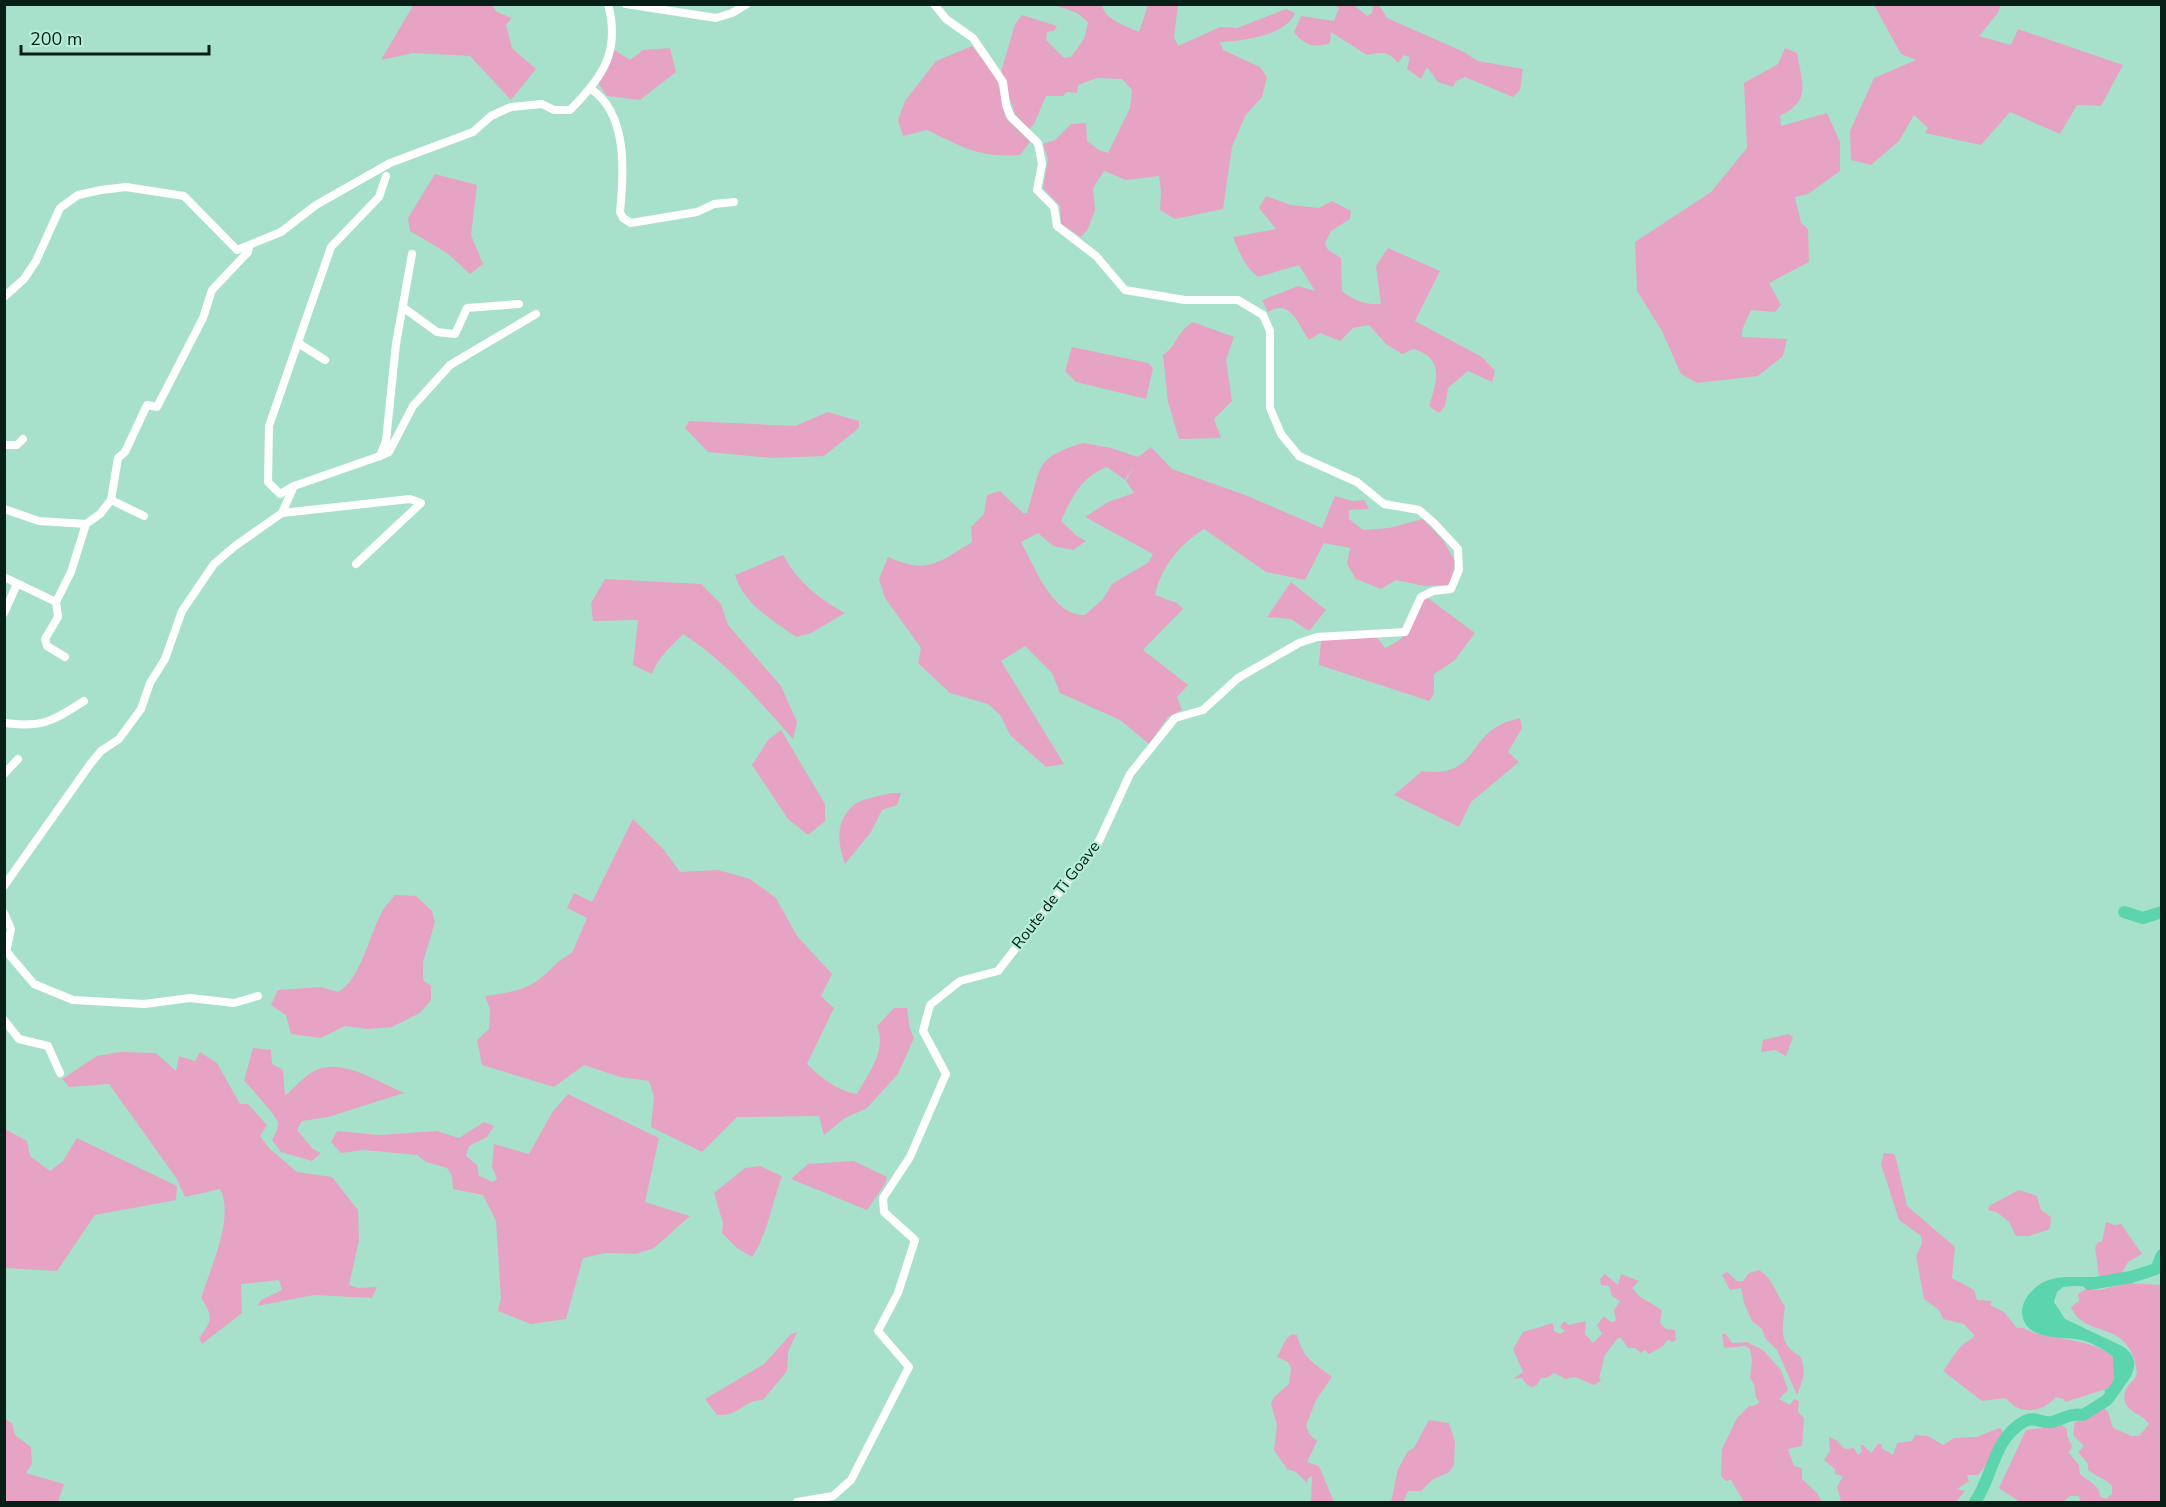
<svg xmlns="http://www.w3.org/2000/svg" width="2166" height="1507" viewBox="0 0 2166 1507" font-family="'Nunito Sans',sans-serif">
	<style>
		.green { fill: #e7a3c4; fill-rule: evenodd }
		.water { fill: #5cd5ae }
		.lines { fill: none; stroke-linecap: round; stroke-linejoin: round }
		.river { stroke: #5cd5ae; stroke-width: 12 }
		.street { stroke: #fff; stroke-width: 8 }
		.labels { text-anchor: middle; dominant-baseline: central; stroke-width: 4.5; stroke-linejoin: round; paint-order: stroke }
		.street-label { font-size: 16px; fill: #081f17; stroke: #b5eed8 }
	</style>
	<rect width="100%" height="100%" fill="#a8e1cb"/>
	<g class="green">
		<polygon points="414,4 492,5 497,12 512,18 506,25 512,48 536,69 511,100 470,56 413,53 381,60"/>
		<path d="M1055 5H1102C1105 20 1126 26 1139 32L1148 5H1194H1178L1174 37 1178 46 1220 27 1237 28 1286 9 1295 13C1286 36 1242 41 1220 42L1223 50 1260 67 1267 77 1262 97 1245 116 1232 147 1223 209 1175 219 1160 210 1161 191 1159 176 1126 180 1104 171 1093 188 1095 210 1088 229 1081 237 1061 224 1060 206 1043 188 1048 159 1043 144 1055 140 1071 124 1086 123 1087 141 1099 150 1108 153 1130 108 1132 90 1122 79 1097 78 1078 85 1077 93 1067 92 1063 96H1046L1034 124 1029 130 1015 114 1001 72 1015 24 1022 15 1057 26 1054 31 1047 32 1046 40 1064 58 1071 57 1084 39 1088 22 1077 13Z"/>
		<path d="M1334 5H1354L1367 16 1372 13 1373 5H1379L1387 18 1464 52 1478 61 1523 69 1520 90 1513 97 1465 77 1456 81 1453 87 1438 82 1427 67 1421 79 1407 69 1410 57 1404 55 1398 63C1389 51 1381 52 1367 55L1331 32 1330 43C1314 49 1304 45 1294 32L1301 16 1334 21 1339 8Z"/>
		<polygon points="1874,5 2001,5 1997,14 1979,36 2011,45 2018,29 2123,65 2101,106 2077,105 2060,134 2010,112 1981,145 1925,133 1928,128 1914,115 1899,141 1871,165 1851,160 1850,131 1874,78 1916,60 1901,54"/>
		<path d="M972 46 997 78 1005 117 1030 142 1020 155C980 158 962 147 927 130L903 136 898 120 905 101 936 61Z"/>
		<polygon points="670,48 676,72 640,100 607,96 598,83 613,49 630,60 643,50"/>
		<path d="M1785 48 1797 53C1802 84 1812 100 1780 116L1781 126 1827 113 1840 142V171L1808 194 1795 197 1801 223 1808 229 1809 262 1769 283 1781 305 1775 312 1751 310 1742 330V337L1787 339 1783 356 1758 376 1697 383 1681 374 1662 331 1637 291 1635 242 1711 192 1747 148 1744 83 1778 64Z"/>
		<polygon points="435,174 477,185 471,235 483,264 470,274 447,253 410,231 408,218"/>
		<path d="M1266 196 1291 205 1319 208 1332 201 1351 211 1350 219 1331 231 1325 243 1328 250 1341 258 1342 291C1355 301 1365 305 1381 304L1376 266 1388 248 1440 271 1415 321 1482 357 1495 371 1492 382 1468 371 1448 388 1445 406 1439 413 1429 406C1437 381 1445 358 1413 349L1402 354 1386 344 1369 325 1353 328 1340 341 1320 333 1309 340C1298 325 1291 298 1268 312L1262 300 1298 286 1315 291 1299 265 1258 277C1245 267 1239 252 1233 237L1276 229 1259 208Z"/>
		<path d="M1193 322 1234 337 1226 360 1232 401 1214 419 1221 438 1179 439 1168 402 1163 355C1177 346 1177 331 1193 322Z"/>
		<polygon points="1072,347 1148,363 1153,368 1146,399 1076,382 1065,371"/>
		<polygon points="828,412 859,421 859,428 824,456 773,458 708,452 685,428 689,421 795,426"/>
		<path d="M1083 443 1111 448 1138 457 1151 447 1172 469 1245 495 1322 528 1335 496 1353 501 1364 500 1369 509 1349 510V519L1363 530 1389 528 1423 519 1443 540 1455 561 1450 585 1424 586 1396 580 1381 589 1356 579 1347 564 1350 548 1324 543 1305 580 1266 572 1204 529C1180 544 1161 567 1155 595L1177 603 1183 609 1143 650 1188 685 1177 697 1182 710 1168 717 1149 744 1120 720 1060 693 1052 673 1025 646 1001 661 1064 764 1046 767 1010 735 1001 716 988 704 950 693 918 663 921 648 885 598 879 579 888 557C927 575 940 562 972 542L971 527 984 514 987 495 1000 491 1023 513H1027C1042 467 1033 458 1083 443ZM1107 467 1125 480 1133 467 1126 481 1134 493 1108 502 1085 517 1153 554 1149 562 1112 584 1103 599 1085 615C1052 616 1035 567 1021 542L1038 533 1053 546 1073 550 1086 541 1077 536 1061 521C1072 497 1082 476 1107 467Z"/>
		<path d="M783 555C797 581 820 600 845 613L811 633 796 637C773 620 744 605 735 575Z"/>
		<path d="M605 579 701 584 721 604 728 625 781 686 797 722 793 739C759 701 727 662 683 634 672 646 657 658 652 674L633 665 638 620 593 621 591 603Z"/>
		<polygon points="1291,582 1326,610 1309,631 1291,619 1267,617"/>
		<path d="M1425 596 1475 633 1455 660 1434 674V694L1429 701 1319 665 1321 639 1376 636 1385 648C1413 637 1411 619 1425 596Z"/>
		<path d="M1520 718 1522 728 1508 752 1519 762 1471 802 1459 827 1394 795 1422 771C1476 778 1467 740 1502 724 1507 721 1514 720 1520 718Z"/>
		<polygon points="781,730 825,804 825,821 808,835 788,819 752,765 768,740"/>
		<path d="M891 793H901L897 805 882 810 871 832 845 864C838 843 834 821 855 804 863 798 881 796 891 793Z"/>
		<path d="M633 819 664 850 680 872 718 870 750 879 776 898 797 936 832 974 821 996 834 1008 807 1064C821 1078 838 1091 857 1094 869 1072 887 1050 877 1026L894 1008H907L910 1029 914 1038 898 1074 867 1108 845 1118 824 1135 819 1116 737 1117 702 1152 651 1127 654 1097 649 1081 620 1077 584 1065 554 1087 482 1065 477 1040 489 1029 490 1009 485 996C506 993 526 991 542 977 553 968 559 959 572 953L587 918 567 908 574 893 592 902Z"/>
		<path d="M395 895 416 896 432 911 435 922 423 962V980L431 986V1000L420 1013 392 1027 368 1029 345 1026 321 1038 291 1034 286 1015 271 1005 278 990 321 987 338 992C361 980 370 932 383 910 386 905 391 900 395 895Z"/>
		<polygon points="1788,1034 1793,1037 1786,1056 1775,1050 1761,1052 1763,1040"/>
		<path d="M253 1048 271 1050 272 1064 283 1070 285 1096C294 1088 303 1077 314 1071 341 1057 378 1082 404 1093L328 1117 302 1121 297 1130 313 1149 321 1153 312 1161 281 1152 272 1140C275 1134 279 1128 278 1122 277 1117 249 1085 244 1081Z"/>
		<path d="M120 1052 156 1053 176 1071 179 1056 195 1061 200 1052 217 1063 240 1104H248L267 1125 260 1136 269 1148 297 1172 332 1177 358 1210 359 1240 349 1285 358 1288 377 1287 372 1298 314 1295 257 1306 261 1300 282 1290 279 1280 241 1284 242 1313 202 1344 199 1338C212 1321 214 1317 201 1298 210 1269 235 1217 220 1189L185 1197 177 1179 109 1084 69 1087 62 1079 97 1056Z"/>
		<polygon points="568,1094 659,1138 645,1202 690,1216 654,1248 636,1254 605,1253 583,1258 566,1319 531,1324 498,1311 501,1298 496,1221 483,1195 453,1189 452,1176 447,1168 426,1162 417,1155 364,1150 341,1153 331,1142 337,1131 379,1135 437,1131 459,1138 484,1122 494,1126 487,1137 469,1146 466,1156 477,1165 479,1176 493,1182 497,1179 492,1167 494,1144 529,1154 553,1111"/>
		<polygon points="5,1129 27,1141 30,1156 50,1171 63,1161 77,1138 177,1186 176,1200 95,1215 57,1271 5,1268"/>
		<path d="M1884 1153 1894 1154 1896 1158 1907 1206 1955 1247 1952 1278 1974 1290 1977 1300 1992 1301 1990 1305 2004 1312 2017 1328C2025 1327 2030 1332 2038 1334 2064 1341 2141 1342 2109 1388L2065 1402 2064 1399 2056 1397C2045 1409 2031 1414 2016 1407 2012 1405 2010 1401 2005 1398L1982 1401 1943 1371C1954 1357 1957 1346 1973 1338L1974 1335 1964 1324 1943 1319 1939 1310 1924 1299 1916 1256 1922 1243 1921 1236 1899 1220 1881 1164Z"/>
		<polygon points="854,1161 887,1177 885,1184 867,1210 791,1179 808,1164"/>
		<path d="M760 1166 782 1176C773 1201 766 1238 752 1257L737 1248 722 1233 723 1223 714 1193 745 1168Z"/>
		<polygon points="2019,1190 2037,1196 2041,1210 2051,1217 2050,1229 2029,1236 2016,1236 2009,1222 1998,1213 1988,1210 1989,1206"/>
		<polygon points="2106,1222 2114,1225 2121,1224 2142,1254 2128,1262 2122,1273 2103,1277 2099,1275 2095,1248 2098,1242 2102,1242"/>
		<path d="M1759 1270C1773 1278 1775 1293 1785 1306 1783 1328 1777 1343 1800 1356 1807 1372 1803 1379 1797 1395L1777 1350 1765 1338 1762 1329 1752 1321 1744 1303 1741 1288 1730 1290 1722 1275 1727 1272 1737 1281H1743L1749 1273Z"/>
		<polygon points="1605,1274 1618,1285 1621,1274 1639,1281 1632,1288 1639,1296 1662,1310 1660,1323 1666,1329 1675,1330 1676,1340 1672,1342 1668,1339 1663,1346 1649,1354 1645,1350 1641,1353 1635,1348 1628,1348 1621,1338 1618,1338 1605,1355 1599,1378 1601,1381 1594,1385 1575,1377 1566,1379 1554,1373 1547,1378 1541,1378 1537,1385 1532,1387 1526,1384 1522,1378 1513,1379 1523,1372 1513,1349 1523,1332 1553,1323 1554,1331 1560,1334 1565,1331 1560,1327 1564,1321 1569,1325 1586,1321 1585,1334 1593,1343 1602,1334 1597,1325 1604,1316 1611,1322 1616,1321 1614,1310 1620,1301 1612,1296 1609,1286 1601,1285 1600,1279"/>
		<path d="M2126 1283 2161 1285V1502H2081L2079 1496H2070L2063 1502H2020L1999 1488 2026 1430 2062 1425 2067 1429V1436L2072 1446 2069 1453 2079 1465 2080 1474C2089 1482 2099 1484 2100 1496L2106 1499 2112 1494V1486C2105 1478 2096 1477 2088 1470V1464L2078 1452 2084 1446 2073 1435 2075 1422 2104 1408 2108 1412 2113 1428 2132 1436H2139L2149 1424C2142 1412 2120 1412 2125 1392 2127 1384 2136 1380 2137 1373 2131 1317 2084 1340 2071 1307L2079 1301 2078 1294 2086 1289 2100 1290Z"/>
		<path d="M797 1332 788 1352 787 1371 763 1400C742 1400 742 1416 717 1415L705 1399 764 1364 791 1334Z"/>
		<path d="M1292 1334 1297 1335C1304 1361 1315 1363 1332 1377L1316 1400 1306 1426 1309 1434 1317 1441 1307 1462 1319 1466 1334 1502H1311L1312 1476 1308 1478 1307 1483 1296 1472 1287 1469 1274 1450 1277 1425 1271 1404 1274 1397 1289 1384 1291 1368 1288 1362 1277 1357 1286 1339Z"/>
		<polygon points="1722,1334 1726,1334 1732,1343 1747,1342 1763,1350 1781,1370 1788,1390 1779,1399 1790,1405 1794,1399 1799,1401 1798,1412 1804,1418 1802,1446 1788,1449 1794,1466 1802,1468 1802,1479 1817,1493 1822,1502 1744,1502 1731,1480 1726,1481 1721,1476 1722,1449 1737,1418 1749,1406 1754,1406 1760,1402 1756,1398 1754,1384 1750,1378 1752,1360 1750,1349 1745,1346 1724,1348"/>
		<polygon points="5,1419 12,1423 15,1435 31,1447 32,1464 26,1473 64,1484 58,1502 5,1502"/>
		<polygon points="1429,1420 1449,1423 1455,1442 1454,1465 1448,1473 1433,1479 1421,1491 1408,1491 1403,1502 1391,1502 1398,1469 1408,1451 1414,1448"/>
		<path d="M1999 1428 2002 1429C2006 1443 1987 1465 1978 1475H1967L1969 1481 1957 1489 1965 1491 1956 1502H1841L1837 1487 1843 1476 1835 1474V1469L1824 1460 1830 1451 1829 1437 1836 1440 1845 1449 1854 1448 1858 1455 1862 1451 1860 1445H1863L1871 1453 1878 1444H1882L1881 1448 1893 1455 1897 1443 1912 1441 1915 1435 1928 1436 1943 1445 1954 1438 1976 1437Z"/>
	</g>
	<path class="water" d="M2065 1277H2103L2108 1287 2074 1286 2063 1287 2057 1292 2054 1302 2065 1319 2122 1346C2148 1362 2127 1386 2110 1399L2104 1390 2109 1388 2114 1379 2113 1357C2106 1350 2093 1344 2085 1341 2067 1335 2024 1344 2022 1312 2022 1302 2028 1294 2035 1288 2044 1280 2053 1278 2065 1277Z"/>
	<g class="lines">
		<g class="river">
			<polyline points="2124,912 2143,918 2162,912"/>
			<polyline points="2089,1284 2131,1277 2156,1269 2162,1255"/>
			<path d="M1975 1502C1993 1477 1993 1438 2025 1421 2035 1416 2043 1424 2052 1422 2064 1419 2069 1413 2083 1415L2107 1400 2118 1385"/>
		</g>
		<g class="street">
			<polyline points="626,4 716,18 732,13 747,4"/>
			<path d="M591 89C628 114 624 172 620 212L623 218 631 223 697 212 714 204 734 202"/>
			<path d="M4 297 24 279 36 261 60 208 78 195 101 190 126 187 184 196 237 250 281 232 316 205 390 163 473 132 491 116 511 107 542 104 554 110H570C602 78 621 52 608 4"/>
			<polyline points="404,308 437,332 455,334 467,308 519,304"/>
			<polyline points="298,343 325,360"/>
			<polyline points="4,445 17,445 23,439"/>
			<polyline points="380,456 389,452 413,406 450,365 536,314"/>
			<polyline points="294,486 280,494 268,482 269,426 331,247 379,197 386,176"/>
			<polyline points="111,500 118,458 125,452 147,405 157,407 203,318 212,290 248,252 249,246"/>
			<polyline points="4,509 39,521 86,524"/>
			<polyline points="282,513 294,486 380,456 386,441 396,344 412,254"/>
			<polyline points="4,577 56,602 71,572 86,524 100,514 111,500 144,516"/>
			<polyline points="56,602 58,617 45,639 47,646 65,657"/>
			<polyline points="4,613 17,584"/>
			<path d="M4 723C44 728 52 721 84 701"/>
			<polyline points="4,774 18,759"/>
			<polyline points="4,886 91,763 101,751 119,739 141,709 150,683 165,659 182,611 214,564 235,546 282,513 410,499 421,503 356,564"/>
			<polyline points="4,913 11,929 6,953"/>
			<polyline points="6,951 34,984 73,1000 144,1004 190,998 234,1003 258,996"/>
			<polyline points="4,1020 19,1039 48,1046 60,1073"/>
			<polyline points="797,1502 833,1496 851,1480 909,1367 878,1331 898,1293 915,1240 884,1212 883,1198 910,1157 946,1074 923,1031 930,1005 960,981 998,971 1099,841 1130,774 1175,718 1203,710 1238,678 1299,643 1317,637 1405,632 1421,597 1433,591 1451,589 1459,570 1458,549 1434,523 1419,510 1384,504 1357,482 1299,456 1281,434 1270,408 1270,331 1263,315 1238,300 1185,300 1125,290 1096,256 1057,226 1054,207 1037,190 1042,164 1038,143 1011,117 1006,105 1003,82 973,38 946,19 934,4"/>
		</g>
	</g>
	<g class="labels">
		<g class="street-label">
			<text transform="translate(1056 895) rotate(-52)">Route de Ti Goave</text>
		</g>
	</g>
	<rect width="2166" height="1507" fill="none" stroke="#081f17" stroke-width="12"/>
	<path d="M21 45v9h188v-9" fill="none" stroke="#081f17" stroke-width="3"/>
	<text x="30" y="45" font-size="18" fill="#081f17" stroke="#b5eed8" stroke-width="4.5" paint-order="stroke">200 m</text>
</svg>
